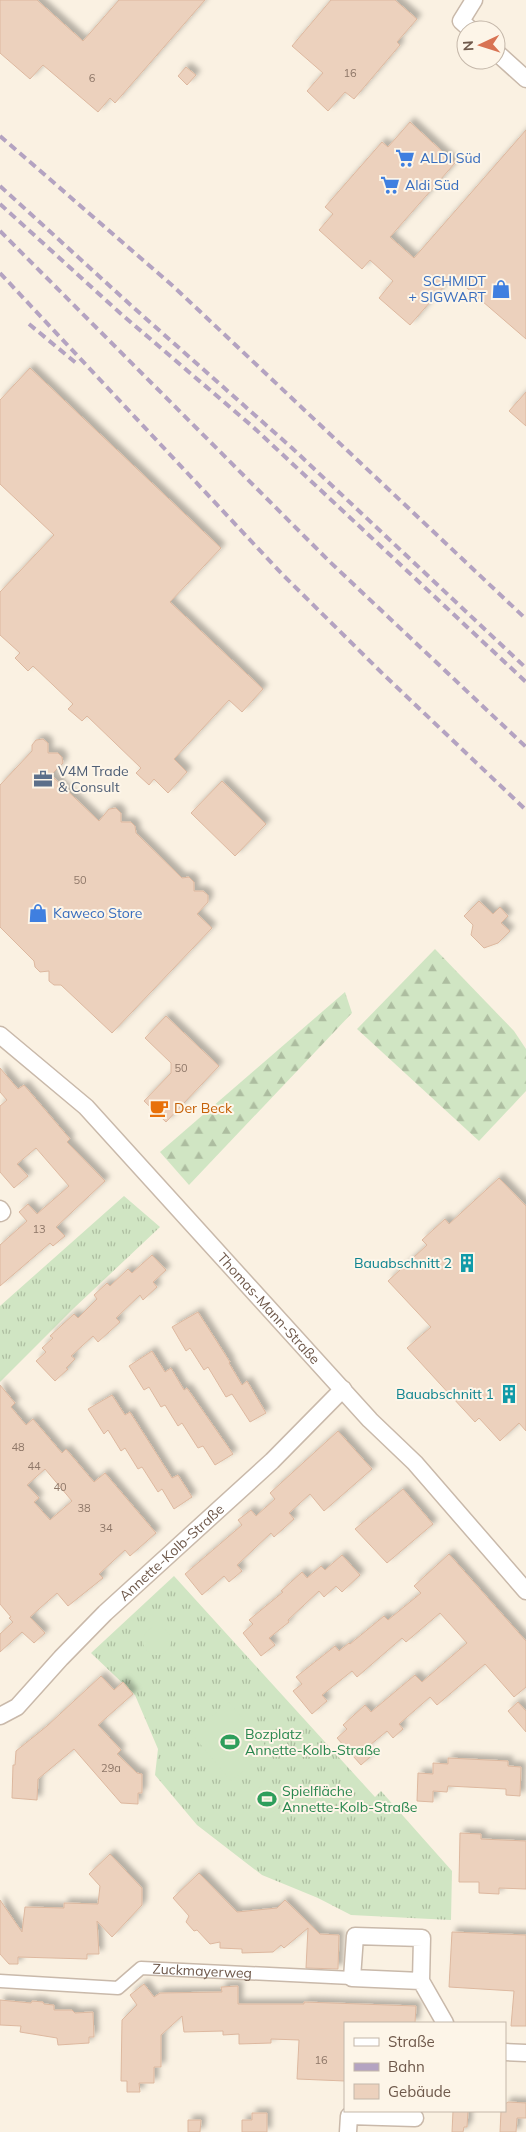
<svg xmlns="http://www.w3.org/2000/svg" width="526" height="2132" viewBox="0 0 526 2132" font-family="Mulish,sans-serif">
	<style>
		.grass { fill: url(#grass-tufts) }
		.forest { fill: url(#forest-firs) }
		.pitch { fill: #d0e5c3 }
		.building { fill: #ecd1bd; stroke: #ddb89f; fill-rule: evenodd; filter: url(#shadow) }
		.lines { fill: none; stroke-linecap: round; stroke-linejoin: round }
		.pedestrian-casing { stroke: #c9b9aa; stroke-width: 15 }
		.minor-casing { stroke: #c9b9aa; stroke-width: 19 }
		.pedestrian { stroke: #fff; stroke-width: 12 }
		.minor { stroke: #fff; stroke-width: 16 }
		.rail { stroke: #b4a3c1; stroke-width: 4; stroke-dasharray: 8 5; stroke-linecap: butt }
		.labels { text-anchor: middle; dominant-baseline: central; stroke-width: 4; stroke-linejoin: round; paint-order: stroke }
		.number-label { font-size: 11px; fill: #8e7768 }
		.shop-label { font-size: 14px; fill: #366cbe; stroke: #fdf5e8; text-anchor: start }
		.service-label { font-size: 14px; fill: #4e5e75; stroke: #fdf5e8; text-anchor: start }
		.food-label { font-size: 14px; fill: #c56008; stroke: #fdf5e8; text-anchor: start }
		.culture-label { font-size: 14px; fill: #0d838f; stroke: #fdf5e8; text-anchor: end }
		.street-label { font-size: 14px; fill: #6f594b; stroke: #fdf5e8 }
		.leisure-label { font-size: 14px; fill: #27864d; stroke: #fdf5e8; text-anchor: start }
	</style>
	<defs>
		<pattern id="grass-tufts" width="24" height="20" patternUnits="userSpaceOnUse" patternTransform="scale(1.25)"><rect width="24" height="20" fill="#d0e5c3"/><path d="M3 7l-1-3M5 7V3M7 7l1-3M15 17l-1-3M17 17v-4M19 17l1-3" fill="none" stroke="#adbda0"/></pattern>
		<pattern id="forest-firs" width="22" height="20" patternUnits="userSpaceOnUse" patternTransform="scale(1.25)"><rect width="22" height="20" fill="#d0e5c3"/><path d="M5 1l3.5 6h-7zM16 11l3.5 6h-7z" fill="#adbda0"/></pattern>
		<filter id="shadow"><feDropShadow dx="4.5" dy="-4.5" stdDeviation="2.5" flood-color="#0004"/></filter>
	</defs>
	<rect width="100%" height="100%" fill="#faf1e2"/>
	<g class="grass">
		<polygon points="124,1196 160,1227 74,1308 0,1382 0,1306"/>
		<polygon points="174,1576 375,1797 381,1791 452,1871 451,1920 351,1915 318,1898 262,1875 197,1825 155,1775 158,1749 135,1695 91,1653"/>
	</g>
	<g class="forest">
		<polygon points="435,949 514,1031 526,1049 526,1091 479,1141 357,1029"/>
		<polygon points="345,992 352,1013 189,1185 160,1152"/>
	</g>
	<g class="pitch">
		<circle cx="157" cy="1641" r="14"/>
		<polygon points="229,1702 269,1750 231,1781 191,1733"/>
		<circle cx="267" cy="1799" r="14"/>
	</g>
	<g class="building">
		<polygon points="0,0 37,0 83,41 119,0 205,0 115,103 110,98 98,112 43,65 30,79 0,53"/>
		<polygon points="331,0 395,0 417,19 397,42 400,45 354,99 345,92 328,111 307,91 323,73 292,46"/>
		<polygon points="186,67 196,75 187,85 178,76"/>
		<polygon points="410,122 455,163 390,237 414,258 526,130 526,339 453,276 410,325 379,298 393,281 370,260 362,269 319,230 333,214 325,207 382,142 388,147"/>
		<polygon points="30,368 221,548 170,602 263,689 242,712 229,700 174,759 187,772 168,793 154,779 149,785 136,773 141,768 87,716 82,721 68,709 73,704 33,666 28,671 15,658 20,653 0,635 0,592 54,535 0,484 0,400"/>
		<polygon points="526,392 526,426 509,411"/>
		<polygon points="43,739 48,743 48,753 58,753 62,757 63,763 51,775 99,821 109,809 116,808 121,813 121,822 131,822 135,826 136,833 182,878 189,877 194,882 194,891 203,891 208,895 208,902 197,914 212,928 112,1033 61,985 54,985 49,981 49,971 40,972 35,967 34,961 0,927 0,785 32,751 32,745 36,740"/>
		<polygon points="222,781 266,824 235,856 191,813"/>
		<polygon points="479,901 493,914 500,907 508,916 501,923 510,931 498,943 484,948 471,935 473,925 464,916"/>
		<polygon points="166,1016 219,1066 166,1122 144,1101 171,1073 171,1063 145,1038"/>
		<polygon points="0,1068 18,1089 24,1085 70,1139 67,1142 105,1181 56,1227 65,1236 53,1246 50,1243 0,1286 0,1245 27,1221 19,1212 28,1204 37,1214 69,1186 36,1148 17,1164 28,1176 14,1188 0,1172 0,1106 7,1100 0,1092"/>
		<polygon points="499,1178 526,1206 526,1431 519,1423 500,1441 479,1418 475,1422 407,1348 431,1327 388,1281 427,1245 422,1240 445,1219 449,1224"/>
		<polygon points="152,1255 166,1270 153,1282 157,1287 143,1300 140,1295 116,1318 120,1322 98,1342 93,1336 71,1356 75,1359 66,1368 68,1369 55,1381 36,1361 46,1352 42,1348 53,1338 50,1336 74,1314 78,1318 97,1299 94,1295 107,1283 110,1286 128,1269 132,1273"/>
		<polygon points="198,1312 230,1362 229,1363 242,1385 247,1381 266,1413 250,1422 232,1394 226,1397 208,1367 204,1370 190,1348 186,1351 172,1327"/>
		<polygon points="152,1351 165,1372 171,1368 184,1390 187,1388 233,1454 215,1465 203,1446 198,1448 182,1423 178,1426 165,1405 161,1407 149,1387 144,1390 129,1366"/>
		<path d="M0 1385 15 1403 11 1407 26 1425 33 1419 62 1453 66 1449 94 1482 105 1473 156 1533 130 1556 125 1550 99 1574 103 1578 68 1606 57 1593 30 1617 45 1633 34 1643 22 1632 0 1652V1634L13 1622 9 1618 11 1617 0 1604ZM45 1469 72 1501 50 1520 34 1502 39 1498 27 1485Z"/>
		<polygon points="112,1395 125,1415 130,1412 172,1478 178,1475 192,1497 174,1509 162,1489 158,1492 142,1467 138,1469 125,1448 121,1451 108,1430 104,1434 88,1409"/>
		<polygon points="338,1431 372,1469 324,1511 310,1494 289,1513 294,1519 274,1537 271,1533 237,1565 242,1571 229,1582 224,1576 202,1595 185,1574 242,1525 238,1520 251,1510 256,1516 275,1499 270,1493"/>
		<polygon points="403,1489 433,1524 387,1563 355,1529"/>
		<polygon points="449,1554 526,1641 526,1687 514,1697 485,1664 437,1705 430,1697 399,1724 403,1729 393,1738 387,1731 364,1750 370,1757 361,1765 337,1738 347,1729 343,1725 365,1705 371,1712 415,1675 422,1682 467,1643 440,1613 406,1642 402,1638 357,1677 352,1671 322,1695 327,1701 312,1714 293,1691 302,1684 296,1677 335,1646 339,1651 349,1643 350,1644 384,1616 388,1620 421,1593 414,1586"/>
		<polygon points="342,1555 360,1575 342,1592 336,1586 324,1597 319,1591 288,1620 289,1622 269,1638 275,1645 261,1656 243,1633 253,1624 249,1620 283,1592 281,1591 302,1572 307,1578 321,1566 325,1570"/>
		<polygon points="101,1676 114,1690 123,1682 133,1694 98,1725 121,1750 117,1754 137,1773 142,1774 142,1793 138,1793 138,1804 121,1803 74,1749 38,1779 37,1800 12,1798 13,1765 15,1765 16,1751 47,1726"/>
		<polygon points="518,1702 526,1711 526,1732 508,1711"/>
		<polygon points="448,1758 508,1761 508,1766 521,1767 520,1796 506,1795 506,1789 448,1786 447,1792 433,1791 433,1802 417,1801 418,1773 433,1774 433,1763 448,1764"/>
		<polygon points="460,1833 481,1834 481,1839 526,1841 526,1889 499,1888 499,1894 479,1893 479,1882 459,1882"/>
		<polygon points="110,1854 142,1888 142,1905 112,1937 97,1921 99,1954 87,1954 87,1959 18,1957 18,1964 9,1964 0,1954 0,1900 22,1932 25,1907 64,1908 64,1903 98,1904 100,1886 89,1874"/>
		<polygon points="199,1873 237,1912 277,1908 285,1900 320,1934 339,1935 338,1969 306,1968 308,1928 284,1948 281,1945 273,1952 242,1953 242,1949 220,1948 220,1942 210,1944 197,1930 194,1931 186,1922 189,1916 173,1898"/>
		<polygon points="452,1932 526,1935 526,2026 511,2026 514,1991 449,1987"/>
		<polygon points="144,1984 154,1997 160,1993 222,1992 221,1987 238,1986 238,2004 304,2004 304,2002 416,2006 415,2023 345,2023 345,2081 297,2079 299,2040 271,2039 271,2043 239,2044 239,2034 223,2035 223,2031 184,2032 182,2016 161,2035 161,2067 154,2067 154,2083 139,2083 140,2092 127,2092 127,2081 121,2081 122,2020 137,2005 130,1995"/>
		<polygon points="0,2000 31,2003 32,2001 43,2002 44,2004 54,2005 54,2010 72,2010 75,2013 93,2012 94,2037 89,2037 89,2043 58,2045 57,2038 20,2032 21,2026 0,2025"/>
		<polygon points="508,2102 526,2103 526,2118 517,2118 516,2132 500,2132 501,2111 505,2111 505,2104"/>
		<polygon points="453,2111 468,2111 467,2127 464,2127 463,2132 452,2132"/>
		<polygon points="252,2113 267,2113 267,2132 242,2132 242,2120 252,2120"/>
		<polygon points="188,2120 201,2120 200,2132 188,2132"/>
	</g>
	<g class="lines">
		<g class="pedestrian-casing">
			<g id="pedestrian">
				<path id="s1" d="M0 1981 118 1988 141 1968 352 1978"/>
			</g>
		</g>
		<g class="minor-casing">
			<g id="minor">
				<polyline points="471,30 461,21 474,0"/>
				<polyline points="496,52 526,79"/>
				<path id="s2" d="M0 1035 86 1107 370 1420 415 1463 526 1591"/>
				<polyline points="0,1209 2,1212 0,1213"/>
				<path id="s3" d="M0 1716 17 1707 61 1658 105 1613 272 1461 343 1389"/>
				<polyline points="421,1981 352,1978 355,1936 422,1938 421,1981 445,2023"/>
				<polyline points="505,2052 526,2053"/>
				<polyline points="348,2132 349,2116 415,2118"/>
			</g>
		</g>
		<use href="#pedestrian" class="pedestrian"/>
		<use href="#minor" class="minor"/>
		<g class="rail">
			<polyline points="0,136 174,287 526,619"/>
			<polyline points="0,186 134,308 292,448 526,668"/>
			<polyline points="0,204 120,313 252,426 526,682"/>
			<polyline points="0,231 330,562 526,747"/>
			<polyline points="0,273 281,573 384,675 526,810"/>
			<polyline points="29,324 76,363"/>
		</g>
	</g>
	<defs>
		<g id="supermarket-bare" transform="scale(1.5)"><path d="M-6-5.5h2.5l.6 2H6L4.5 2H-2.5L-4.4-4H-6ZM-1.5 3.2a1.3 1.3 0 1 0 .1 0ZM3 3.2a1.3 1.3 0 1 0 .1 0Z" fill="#3f7fe0" stroke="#fdf5e8" stroke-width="2.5" paint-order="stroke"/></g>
		<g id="shop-bare" transform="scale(1.5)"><path d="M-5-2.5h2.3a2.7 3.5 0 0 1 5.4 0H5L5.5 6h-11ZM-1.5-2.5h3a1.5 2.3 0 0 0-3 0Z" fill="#3f7fe0" stroke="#fdf5e8" stroke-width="2.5" paint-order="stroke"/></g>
		<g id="office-bare" transform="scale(1.5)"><path d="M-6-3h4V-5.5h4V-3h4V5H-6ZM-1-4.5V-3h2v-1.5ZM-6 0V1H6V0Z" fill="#5c6f8a" stroke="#fdf5e8" stroke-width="2.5" paint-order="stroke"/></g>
		<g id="cafe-bare" transform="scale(1.5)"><path d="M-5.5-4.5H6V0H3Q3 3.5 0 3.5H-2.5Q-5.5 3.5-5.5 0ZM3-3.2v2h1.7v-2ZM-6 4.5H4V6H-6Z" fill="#e8710a" stroke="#fdf5e8" stroke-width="2.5" paint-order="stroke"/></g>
		<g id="building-bare" transform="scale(1.5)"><path d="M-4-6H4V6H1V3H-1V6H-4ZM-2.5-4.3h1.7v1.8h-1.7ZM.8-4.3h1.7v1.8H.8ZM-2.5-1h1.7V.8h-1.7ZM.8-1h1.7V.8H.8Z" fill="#0f9aa8" stroke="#fdf5e8" stroke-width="2.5" paint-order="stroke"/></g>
		<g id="stadium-bare" transform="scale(1.5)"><path d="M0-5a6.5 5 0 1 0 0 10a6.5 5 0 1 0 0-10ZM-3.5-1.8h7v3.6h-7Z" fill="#2e9e5b" stroke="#fdf5e8" stroke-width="2.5" paint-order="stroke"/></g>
	</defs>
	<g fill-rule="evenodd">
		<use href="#supermarket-bare" x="405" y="158"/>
		<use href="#supermarket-bare" x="390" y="185"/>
		<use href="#shop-bare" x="501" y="289"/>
		<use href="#office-bare" x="43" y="779"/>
		<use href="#shop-bare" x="38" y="913"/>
		<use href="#cafe-bare" x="159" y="1108"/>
		<use href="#building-bare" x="467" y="1263"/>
		<use href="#building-bare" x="509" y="1394"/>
		<use href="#stadium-bare" x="230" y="1742"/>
		<use href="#stadium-bare" x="267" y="1799"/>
	</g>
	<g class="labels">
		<g class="number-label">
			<text x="350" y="73">16</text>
			<text x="92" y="78">6</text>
			<text x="80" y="880">50</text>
			<text x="181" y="1068">50</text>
			<text x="39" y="1229">13</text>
			<text x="18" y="1447">48</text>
			<text x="34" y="1466">44</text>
			<text x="60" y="1487">40</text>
			<text x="84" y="1508">38</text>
			<text x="106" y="1528">34</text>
			<text x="111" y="1768">29a</text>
			<text x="321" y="2060">16</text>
		</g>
		<g class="shop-label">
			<text x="420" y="158">ALDI Süd</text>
			<text x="405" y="185">Aldi Süd</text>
			<text x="486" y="281" text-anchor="end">SCHMIDT<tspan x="486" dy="16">+ SIGWART</tspan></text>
			<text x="53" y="913">Kaweco Store</text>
		</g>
		<g class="service-label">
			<text x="58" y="771">V4M Trade<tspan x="58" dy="16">&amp; Consult</tspan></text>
		</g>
		<g class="food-label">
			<text x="174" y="1108">Der Beck</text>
		</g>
		<g class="culture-label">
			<text x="452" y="1263">Bauabschnitt 2</text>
			<text x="494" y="1394">Bauabschnitt 1</text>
		</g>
		<g class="street-label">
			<text stroke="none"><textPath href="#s2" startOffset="384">Thomas-Mann-Straße</textPath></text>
			<text stroke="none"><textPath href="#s3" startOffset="238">Annette-Kolb-Straße</textPath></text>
			<text stroke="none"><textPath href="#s1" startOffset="210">Zuckmayerweg</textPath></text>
		</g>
		<g class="leisure-label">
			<text x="245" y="1734">Bozplatz<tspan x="245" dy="16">Annette-Kolb-Straße</tspan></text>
			<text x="282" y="1791">Spielfläche<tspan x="282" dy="16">Annette-Kolb-Straße</tspan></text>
		</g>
	</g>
	<rect x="344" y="2022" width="162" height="90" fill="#fdf5e8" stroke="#c4b7a9"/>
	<rect x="354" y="2038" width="25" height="8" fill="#ffffff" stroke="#c4b7a9"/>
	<text x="388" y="2047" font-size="15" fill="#6f594b">Straße</text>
	<rect x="354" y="2063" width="25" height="8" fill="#b4a3c1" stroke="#c4b7a9"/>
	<text x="388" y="2072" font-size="15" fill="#6f594b">Bahn</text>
	<rect x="354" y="2084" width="25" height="15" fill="#ecd1bd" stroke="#c4b7a9"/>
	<text x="388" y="2097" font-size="15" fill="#6f594b">Gebäude</text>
	<g transform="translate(481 45) rotate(266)"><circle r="24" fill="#fdf5e8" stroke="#c4b7a9"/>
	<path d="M0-4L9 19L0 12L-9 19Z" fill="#d87353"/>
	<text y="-8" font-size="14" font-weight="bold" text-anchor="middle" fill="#6f594b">N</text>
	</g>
</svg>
